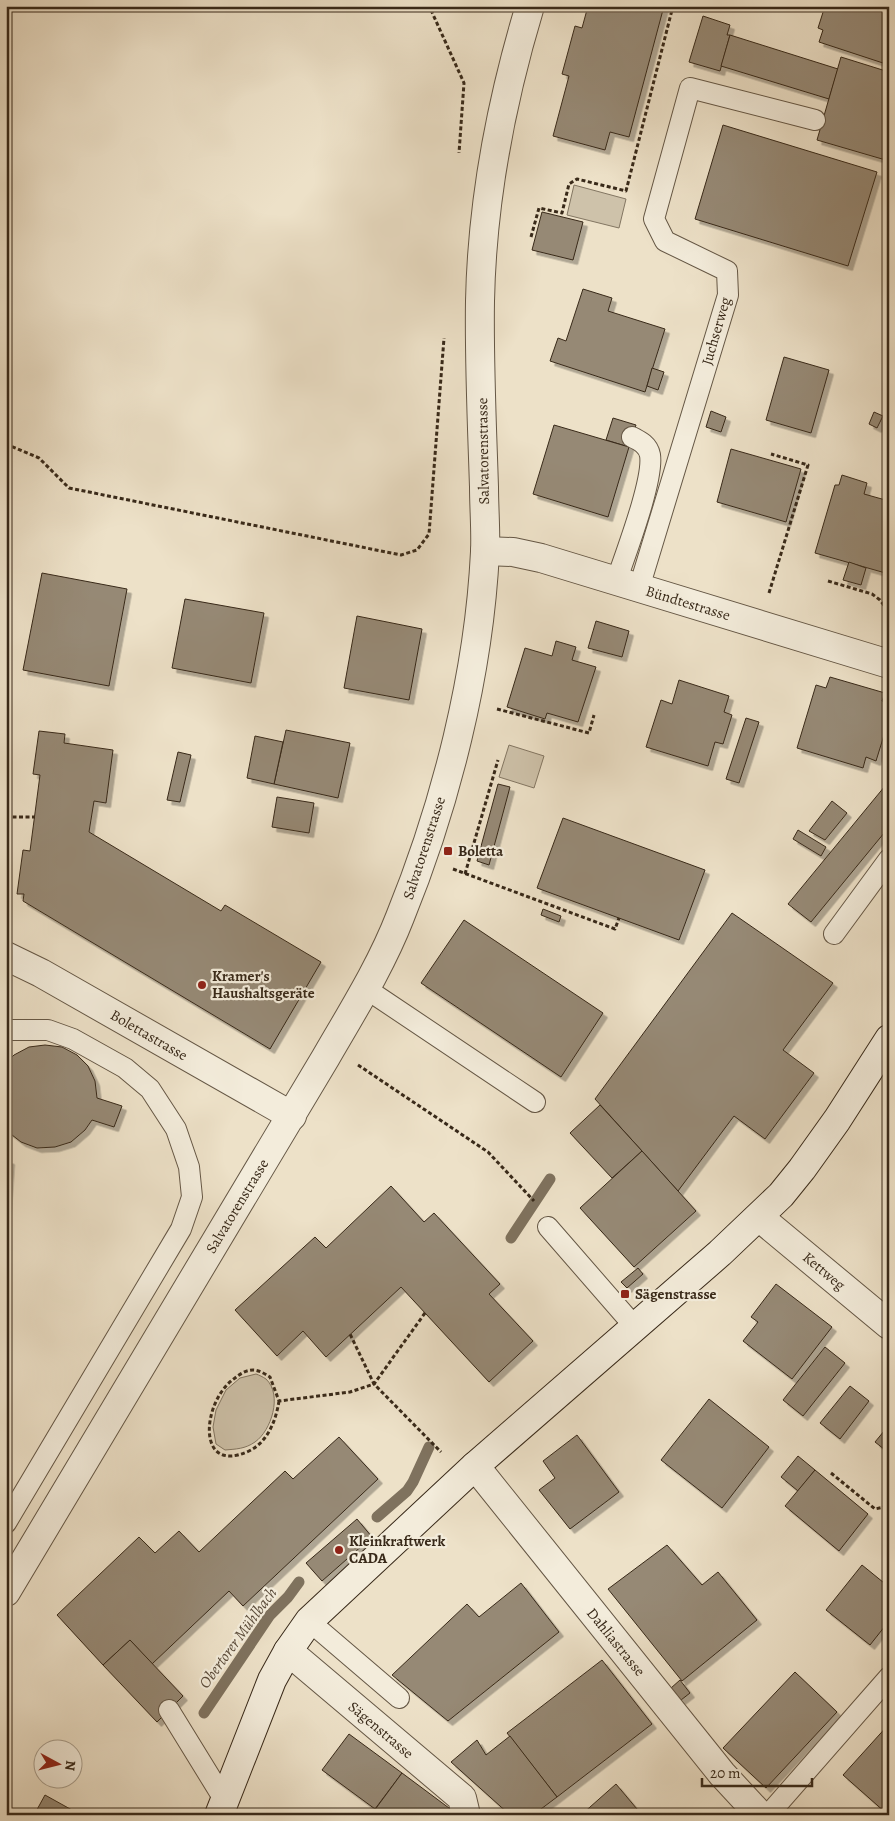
<svg xmlns="http://www.w3.org/2000/svg" width="895" height="1821" viewBox="0 0 895 1821" font-family="Alegreya,serif">
	<style>
		.green { fill: #cec2aa; stroke: #837662 }
		.lines { fill: none; stroke-linecap: round; stroke-linejoin: round }
		.stream { stroke: #7f725e; stroke-width: 11 }
		.building { fill: #968974; stroke: #382919; filter: url(#shadow) }
		.lane-casing { stroke: #655745; stroke-width: 22 }
		.street-casing { stroke: #655745; stroke-width: 30 }
		.secondary-casing { stroke: #382919; stroke-width: 30 }
		.path { stroke: #382919; stroke-width: 3; stroke-dasharray: 4 2.5; stroke-linecap: butt }
		.lane { stroke: #f3ecdb; stroke-width: 20 }
		.street { stroke: #f3ecdb; stroke-width: 28 }
		.secondary { stroke: #f3ecdb; stroke-width: 28 }
		.poi-dot { fill: #8f2418; stroke: #f3ecdb; stroke-width: 2 }
		.labels { text-anchor: middle; dominant-baseline: central; stroke-width: 4.5; stroke-linejoin: round; paint-order: stroke }
		.street-label { font-size: 15px; fill: #382919; stroke: #f3ecdb }
		.poi-label { font-size: 15px; font-weight: bold; fill: #382919; stroke: #f3ecdb; text-anchor: start }
		.water-label { font-size: 16px; font-style: italic; fill: #5c4d3c; stroke: #f3ecdb }
	</style>
	<defs>
		<filter id="shadow"><feDropShadow dx="4.5" dy="4.5" stdDeviation="0" flood-color="#0004"/></filter>
	</defs>
	<rect width="100%" height="100%" fill="#ede1c8"/>
	<filter id="stains"><feTurbulence type="fractalNoise" baseFrequency=".004" numOctaves="4"/><feColorMatrix values="0 0 0 0 .2 0 0 0 0 .09 0 0 0 0 .02 0 0 0 .5 -.17"/></filter>
	<radialGradient id="worn" r=".72"><stop offset=".6" stop-color="#630" stop-opacity="0"/><stop offset="1" stop-color="#630" stop-opacity=".3"/></radialGradient>
	<g class="green">
		<polygon points="574,185 626,199 619,228 567,215"/>
		<polygon points="509,745 544,756 534,788 499,777"/>
		<path d="M256 1374C259 1375 263 1377 266 1379 283 1395 271 1431 255 1442 245 1449 236 1449 225 1450L216 1444 213 1427 216 1410 226 1390 240 1378Z"/>
	</g>
	<g class="lines">
		<g class="stream">
			<polyline points="511,1238 550,1179"/>
			<polyline points="377,1517 407,1491 413,1482 429,1447"/>
			<polyline points="204,1713 270,1615 288,1597 299,1582"/>
		</g>
	</g>
	<g class="building">
		<polygon points="588,6 664,6 629,137 610,132 605,150 553,136 569,76 562,74 575,26 582,28"/>
		<polygon points="825,6 874,6 882,9 883,6 889,6 889,65 819,42 823,30 818,28"/>
		<polygon points="703,16 730,25 727,35 730,35 720,71 689,62"/>
		<polygon points="730,35 838,69 829,99 721,66"/>
		<polygon points="841,57 889,72 889,161 817,140"/>
		<polygon points="723,125 877,172 848,266 695,219"/>
		<polygon points="542,212 583,222 573,260 532,250"/>
		<polygon points="583,289 612,298 608,311 665,329 645,392 550,361 558,338 566,341"/>
		<polygon points="784,357 829,370 811,433 766,420"/>
		<polygon points="652,368 664,372 658,390 647,386"/>
		<polygon points="711,411 726,417 721,432 706,427"/>
		<polygon points="874,412 883,416 877,428 869,424"/>
		<polygon points="613,418 636,425 629,447 606,440"/>
		<polygon points="554,425 629,447 608,517 533,494"/>
		<polygon points="731,449 801,469 786,522 717,502"/>
		<polygon points="842,475 867,483 864,494 889,501 889,574 815,553 835,485 839,485"/>
		<polygon points="849,562 866,568 861,585 843,580"/>
		<polygon points="42,573 127,589 109,686 23,670"/>
		<polygon points="185,599 264,613 251,683 172,668"/>
		<polygon points="357,616 422,629 409,700 344,688"/>
		<polygon points="596,621 629,631 622,657 588,648"/>
		<polygon points="556,641 576,647 572,660 596,667 578,722 547,713 545,719 507,707 525,648 552,656"/>
		<polygon points="830,677 885,693 882,701 889,703 889,719 876,761 866,757 863,768 797,748 816,685 826,688"/>
		<polygon points="679,680 729,696 724,712 732,715 723,744 715,742 708,766 646,747 661,700 672,704"/>
		<polygon points="746,718 759,722 739,783 726,779"/>
		<polygon points="286,730 350,743 338,798 274,784"/>
		<polygon points="39,731 65,734 64,743 113,750 106,803 94,801 89,832 221,911 225,905 321,962 270,1049 23,901 24,894 17,894 23,850 30,851 40,775 33,774"/>
		<polygon points="255,736 283,742 274,784 247,778"/>
		<polygon points="178,752 191,755 180,802 167,800"/>
		<polygon points="498,784 510,787 489,865 477,861"/>
		<polygon points="885,786 889,789 889,827 811,922 788,904"/>
		<polygon points="277,797 314,803 309,833 272,827"/>
		<polygon points="832,801 847,813 825,840 809,831"/>
		<polygon points="563,818 705,870 679,940 537,888"/>
		<polygon points="798,830 826,847 821,856 793,839"/>
		<polygon points="543,909 561,916 559,922 541,915"/>
		<polygon points="732,913 833,983 783,1050 814,1073 765,1139 734,1116 678,1191 595,1099"/>
		<polygon points="464,920 603,1013 561,1077 421,983"/>
		<polygon points="45,1045 62,1047 77,1055 88,1066 95,1081 97,1098 122,1106 114,1127 92,1120 85,1130 71,1142 55,1147 37,1148 21,1142 7,1131 6,1063 14,1055 29,1047"/>
		<polygon points="600,1105 642,1151 612,1178 570,1133"/>
		<polygon points="642,1151 696,1211 634,1267 580,1208"/>
		<polygon points="6,1159 10,1160 6,1218"/>
		<polygon points="391,1186 424,1222 434,1213 500,1284 489,1294 533,1341 489,1382 401,1287 326,1357 303,1331 277,1356 235,1310 315,1237 326,1248"/>
		<polygon points="638,1268 643,1274 627,1288 621,1282"/>
		<polygon points="776,1284 832,1327 792,1379 743,1341 758,1322 751,1317"/>
		<polygon points="825,1347 845,1363 803,1416 783,1400"/>
		<polygon points="850,1386 869,1401 840,1439 820,1423"/>
		<polygon points="709,1399 769,1447 722,1508 661,1460"/>
		<polygon points="889,1425 889,1453 875,1442"/>
		<polygon points="577,1435 619,1492 570,1529 539,1490 555,1478 543,1461"/>
		<polygon points="339,1437 378,1479 243,1606 229,1591 152,1664 130,1640 103,1665 57,1615 139,1537 155,1553 179,1531 199,1552 285,1471 293,1479"/>
		<polygon points="798,1456 815,1470 798,1491 781,1477"/>
		<polygon points="815,1470 868,1514 839,1551 785,1506"/>
		<polygon points="357,1519 372,1537 322,1581 306,1563"/>
		<polygon points="667,1545 702,1585 718,1572 757,1620 682,1681 608,1589"/>
		<polygon points="862,1565 889,1587 889,1621 870,1645 826,1610"/>
		<polygon points="521,1583 559,1632 448,1721 392,1675 467,1604 479,1617"/>
		<polygon points="130,1640 183,1696 157,1722 103,1665"/>
		<polygon points="602,1660 652,1724 557,1797 507,1733"/>
		<polygon points="795,1672 837,1712 766,1788 723,1748"/>
		<polygon points="680,1680 690,1693 681,1700 671,1688"/>
		<polygon points="889,1724 889,1810 886,1813 843,1775"/>
		<polygon points="349,1734 402,1773 375,1809 322,1770"/>
		<polygon points="510,1736 557,1797 533,1815 510,1815 451,1762 477,1740 486,1755"/>
		<polygon points="402,1773 453,1811 450,1815 371,1815"/>
		<polygon points="616,1784 642,1815 581,1815"/>
		<polygon points="45,1795 81,1815 34,1815"/>
	</g>
	<g class="lines">
		<g class="lane-casing">
			<g id="lane">
				<path d="M616 582C625 555 654 480 650 455 648 445 640 441 632 437"/>
				<polyline points="639,588 728,295 727,271 665,241 654,219 690,88 815,120"/>
				<polyline points="834,934 889,859"/>
				<polyline points="365,988 535,1102"/>
				<polyline points="6,1030 48,1030 73,1039 125,1068 150,1089 176,1129 189,1167 192,1197 181,1229 6,1523"/>
				<polyline points="548,1227 635,1327"/>
				<polyline points="309,1621 399,1698"/>
				<polyline points="169,1710 225,1801"/>
				<polyline points="768,1815 889,1677"/>
			</g>
		</g>
		<g class="street-casing">
			<g id="street">
				<polyline points="485,551 513,552 541,558 889,664"/>
				<polyline points="6,956 41,973 292,1116"/>
				<polyline points="759,1217 889,1325"/>
				<polyline points="475,1466 722,1774 760,1815"/>
				<path d="M6 1592 326 1057C352 1012 381 966 400 917 446 804 479 674 485 552 486 531 484 508 484 487 482 425 479 363 480 301 482 201 501 102 530 6"/>
				<polyline points="288,1651 462,1798 466,1815"/>
			</g>
		</g>
		<g class="secondary-casing">
			<polyline id="secondary" points="219,1815 272,1680 288,1651 309,1621 475,1466 720,1253 781,1195 802,1169 837,1120 889,1039"/>
		</g>
		<g class="path">
			<polyline points="426,6 431,10 464,83 459,153"/>
			<polyline points="531,237 539,208 562,213 569,184 577,179 626,191 673,6"/>
			<polyline points="6,444 39,458 69,488 401,555 417,550 429,534 444,338"/>
			<polyline points="828,581 872,594 880,600 889,612"/>
			<polyline points="769,593 808,465 771,454"/>
			<polyline points="497,709 589,733 594,715"/>
			<polyline points="6,817 35,817"/>
			<polyline points="453,869 615,929 619,918"/>
			<polyline points="465,874 498,760"/>
			<polyline points="358,1065 488,1152 534,1201"/>
			<polyline points="425,1313 374,1384 441,1452"/>
			<path d="M279 1401C276 1420 268 1442 249 1451 195 1476 202 1400 235 1378 240 1374 246 1370 253 1370 259 1370 265 1374 270 1377L279 1401 350 1392 374 1384 350 1334"/>
			<polyline points="831,1473 875,1509 889,1506"/>
		</g>
		<use href="#lane" class="lane"/>
		<use href="#street" class="street"/>
		<use href="#secondary" class="secondary"/>
	</g>
	<g class="poi-dot">
		<rect x="443" y="846" width="10" height="10" rx="2.5"/>
		<circle cx="202" cy="985" r="5"/>
		<rect x="620" y="1289" width="10" height="10" rx="2.5"/>
		<circle cx="339" cy="1550" r="5"/>
	</g>
	<g class="labels">
		<g class="street-label">
			<text transform="translate(716 331) rotate(-74)">Juchserweg</text>
			<text transform="translate(483 451) rotate(-91)">Salvatorenstrasse</text>
			<text transform="translate(688 603) rotate(17)">Bündtestrasse</text>
			<text transform="translate(424 848) rotate(-72)">Salvatorenstrasse</text>
			<text transform="translate(149 1035) rotate(30)">Bolettastrasse</text>
			<text transform="translate(237 1206) rotate(-59)">Salvatorenstrasse</text>
			<text transform="translate(824 1271) rotate(40)">Kettweg</text>
			<text transform="translate(616 1642) rotate(51)">Dahliastrasse</text>
			<text transform="translate(381 1730) rotate(40)">Sägenstrasse</text>
		</g>
		<g class="poi-label">
			<text x="458" y="851">Boletta</text>
			<text x="212" y="976">Kramer's<tspan x="212" dy="17">Haushaltsgeräte</tspan></text>
			<text x="635" y="1294">Sägenstrasse</text>
			<text x="349" y="1541">Kleinkraftwerk<tspan x="349" dy="17">CADA</tspan></text>
		</g>
		<g class="water-label">
			<text transform="translate(238 1638) rotate(-54)">Obertorer Mühlbach</text>
		</g>
	</g>
	<rect width="895" height="1821" fill="none" stroke="#ede1c8" stroke-width="25"/>
	<rect x="8" y="8" width="880" height="1806" fill="none" stroke="#382919" stroke-width="2.5"/>
	<rect x="12" y="12" width="870" height="1796" fill="none" stroke="#382919"/>
	<g transform="translate(58 1764) rotate(97)"><circle r="24" fill="#f3ecdb" stroke="#a89e8d"/>
	<path d="M0-4L9 19L0 12L-9 19Z" fill="#8f2418"/>
	<text y="-8" font-size="14" font-weight="bold" text-anchor="middle" fill="#382919">N</text>
	</g>
	<path d="M702 1778v8h110v-8" fill="none" stroke="#382919" stroke-width="2.5"/>
	<text x="710" y="1778" font-size="15" fill="#382919" stroke="#f3ecdb" stroke-width="4" paint-order="stroke">20 m</text>
	<rect width="100%" height="100%" filter="url(#stains)"/>
	<rect width="100%" height="100%" fill="url(#worn)"/>
</svg>
